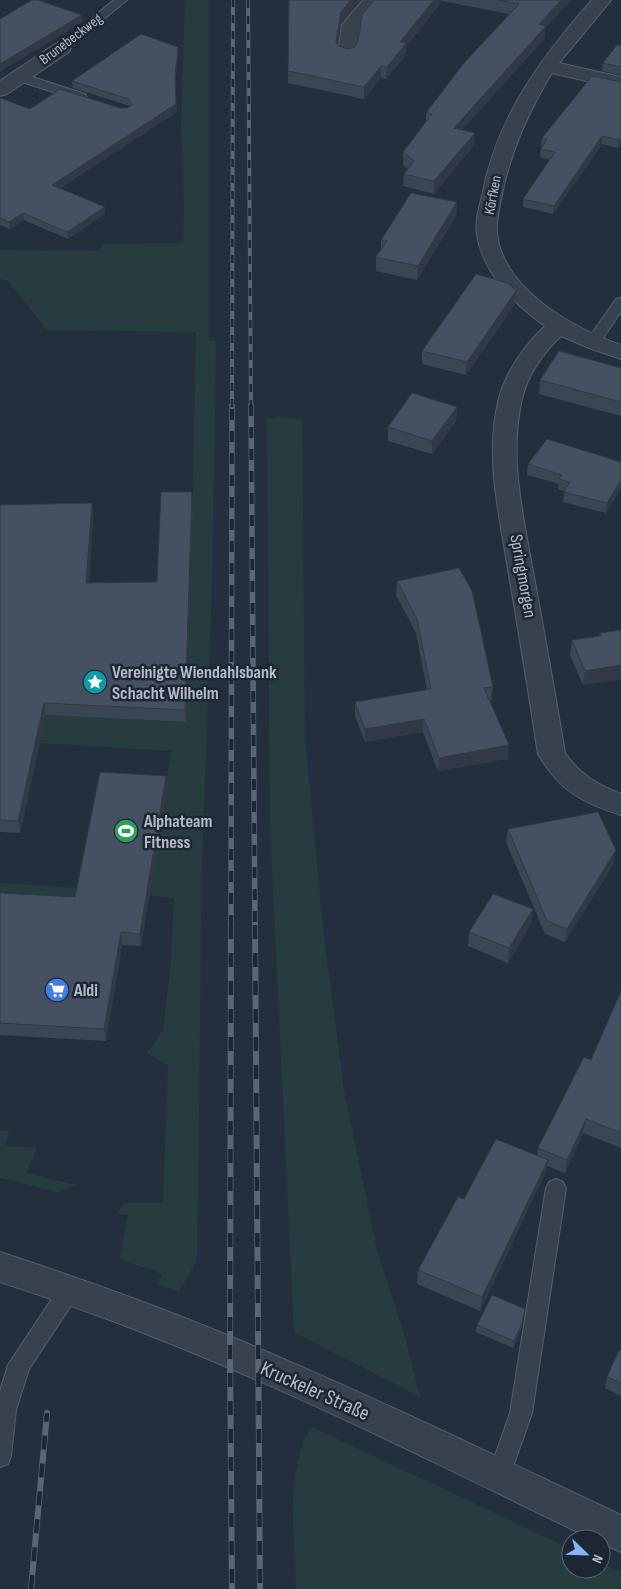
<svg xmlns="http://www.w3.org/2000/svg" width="621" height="1589" viewBox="0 0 621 1589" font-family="'Sofia Sans Condensed',sans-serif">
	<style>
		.green { fill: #263c3f }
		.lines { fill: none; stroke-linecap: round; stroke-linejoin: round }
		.service-casing { stroke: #565f6c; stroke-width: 2 }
		.minor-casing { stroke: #565f6c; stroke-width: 2 }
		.tertiary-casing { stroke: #565f6c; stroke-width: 2 }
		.service { fill: #38414e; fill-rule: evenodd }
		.minor { fill: #38414e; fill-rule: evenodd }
		.tertiary { fill: #38414e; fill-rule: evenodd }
		.rail-far2-casing { stroke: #5a6575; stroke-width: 4 }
		.rail-far1-casing { stroke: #5a6575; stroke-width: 5.5 }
		.rail-casing { stroke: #5a6575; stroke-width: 6 }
		.rail-far2 { stroke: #1d2633; stroke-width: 2.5; stroke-dasharray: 8; stroke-linecap: butt }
		.rail-far1 { stroke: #1d2633; stroke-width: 4; stroke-dasharray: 11; stroke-linecap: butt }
		.rail { stroke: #1d2633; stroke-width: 4.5; stroke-dasharray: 14; stroke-linecap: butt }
		.wall { fill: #3b4654 }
		.shaded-wall { fill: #303945 }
		.building { fill: #455162; stroke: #303945 }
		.labels { text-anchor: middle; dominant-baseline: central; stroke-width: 5; stroke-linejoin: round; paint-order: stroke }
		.far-street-label { font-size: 15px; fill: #b4bcc9; stroke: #1d2633 }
		.street-label { font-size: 18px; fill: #b4bcc9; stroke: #1d2633 }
		.poi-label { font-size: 18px; font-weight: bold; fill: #b4bcc9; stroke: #1d2633; text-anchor: start }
		.near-street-label { font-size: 21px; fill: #b4bcc9; stroke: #1d2633 }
	</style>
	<rect width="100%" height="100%" fill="#242f3e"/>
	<g class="green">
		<polygon points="185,0 209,0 209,340 216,341 212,584 202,863 197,1260 179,1292 157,1284 162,1274 123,1260 120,1258 128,1215 116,1214 124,1204 128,1203 163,1203 168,1065 147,1053 163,1030 171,963 174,898 133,894 0,903 0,883 81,888 152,877 171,751 40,743 41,735 26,714 186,722 191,587 196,332 47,330 8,281 0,279 0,250 100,251 102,244 183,243 184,204 181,123"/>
		<polygon points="281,417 302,420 305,738 324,937 345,1097 379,1258 406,1340 420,1397 294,1332 270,825 267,419"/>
		<polygon points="0,1130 9,1131 6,1146 37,1148 26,1173 77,1185 59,1192 0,1178"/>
		<path d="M312 1427 571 1549V1569H601V1563L621 1572V1589H296C295 1539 284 1470 312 1427Z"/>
	</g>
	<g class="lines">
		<g class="service-casing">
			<g id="service">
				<polygon points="114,0 127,0 66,50 58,50 56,48 58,46"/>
				<polygon points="20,73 85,94 87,97 81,101 16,80 14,77"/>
				<polygon points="621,298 621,312 598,345 588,345 586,342 588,339 616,299"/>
				<polygon points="556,1179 563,1182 566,1188 532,1413 507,1484 499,1487 491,1484 488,1476 510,1413 546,1188 549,1182"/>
				<polygon points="69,1282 77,1285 80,1292 29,1369 16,1410 11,1456 8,1464 0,1467 0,1391 8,1365 61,1285"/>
			</g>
		</g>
		<g class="minor-casing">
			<g id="minor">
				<polygon points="363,0 381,0 360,26 356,53 354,57 347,59 340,57 338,53 342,25"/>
				<path d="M592 0H611L559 63 621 77V89L552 73C528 112 510 153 501 199 499 210 496 221 497 233 503 290 573 328 621 345V359L589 348 561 336C542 354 528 374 522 399 508 458 524 519 534 577 545 636 555 694 565 753 579 774 598 785 621 794V815C582 803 559 790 538 754 529 694 519 634 509 575 500 518 484 456 499 398 507 370 524 346 545 326 515 305 482 272 477 234 475 221 479 208 482 196 496 118 541 58 592 0Z"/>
				<polygon points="62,42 69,44 71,48 69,52 7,94 0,96 0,81 55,44"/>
			</g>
		</g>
		<g class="tertiary-casing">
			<path id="tertiary" d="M0 1252C85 1280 169 1310 251 1345 376 1398 498 1457 621 1515V1552L601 1543V1539H592C445 1468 298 1393 146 1334 98 1315 49 1298 0 1282Z"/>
		</g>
		<use href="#service" class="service"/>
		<use href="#minor" class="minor"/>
		<use href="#tertiary" class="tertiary"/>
		<g class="rail-far2-casing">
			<g id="rail-far2">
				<polyline points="248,0 251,407"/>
				<polyline points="232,407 233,0"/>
			</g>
		</g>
		<g class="rail-far1-casing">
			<g id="rail-far1">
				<polyline points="251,405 255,926"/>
				<polyline points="231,926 232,405"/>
			</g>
		</g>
		<g class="rail-casing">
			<g id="rail">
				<polyline points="231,925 230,1353 232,1589"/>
				<polyline points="255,925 260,1589"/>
				<polyline points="31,1589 47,1413"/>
			</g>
		</g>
		<use href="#rail-far2" class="rail-far2"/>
		<use href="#rail-far1" class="rail-far1"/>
		<use href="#rail" class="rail"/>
	</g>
	<g class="wall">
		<polygon points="289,0 341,24 338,44 338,46 348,49 355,47 358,42 374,0 571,0 545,28 545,38 462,130 474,145 434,194 403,186 404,174 408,169 403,165 403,152 426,122 426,113 509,14 442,1 406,47 406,55 386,79 381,78 364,99 288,83"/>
		<polygon points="621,46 621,75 602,71 603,63"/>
		<polygon points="178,47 178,55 175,85 177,112 59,188 105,214 68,239 24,220 10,229 0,225 0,98 30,109 128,108 130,106 73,88 72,81"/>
		<polygon points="621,82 621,144 618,148 602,144 553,214 523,207 523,199 550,160 540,157 542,138"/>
		<polygon points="457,202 456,216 417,280 376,271 376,257 381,250 381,240"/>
		<polygon points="516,291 515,304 466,375 422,364 422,351"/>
		<polygon points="621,368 621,416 539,394 540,380"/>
		<polygon points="457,407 456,421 432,454 388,441 388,427"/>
		<polygon points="621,462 621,488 606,513 563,502 564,491 558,489 559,484 527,475 528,464"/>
		<polygon points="92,503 93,515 89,583 157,582 193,504 186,722 46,715 20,833 0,832 0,505"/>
		<polygon points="397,581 493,687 491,700 490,701 509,745 508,759 438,771 423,732 365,742 355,716 355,702 427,690 416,633 396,595"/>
		<polygon points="621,630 583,685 570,655 572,640 599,636 600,633"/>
		<polygon points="166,776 167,788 141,946 122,945 106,1041 0,1035 0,893 75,897"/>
		<polygon points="508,829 614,863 565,942 545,934 506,842"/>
		<polygon points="531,924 508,963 468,946 469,932"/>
		<polygon points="621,991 621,1148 583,1133 565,1173 547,1166 545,1174 480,1311 417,1284 418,1270 464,1199 537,1156 538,1148 591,1060"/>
		<polygon points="525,1309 521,1330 513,1348 476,1332 477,1325"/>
		<polygon points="621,1350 621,1396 605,1388 607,1377"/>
	</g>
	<g class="shaded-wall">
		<polygon points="351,0 361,0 341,24 336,53 336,41 341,12"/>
		<polygon points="434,0 442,0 442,1 406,47 406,55 386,79 387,67 400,42"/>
		<polygon points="561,0 571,0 545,28 545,38 453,140 454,128 539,24"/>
		<polygon points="82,15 83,22 0,72 0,64"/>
		<polygon points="178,47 178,55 175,85 175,78"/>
		<polygon points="381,66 381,78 364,99 364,87"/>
		<polygon points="176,104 177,112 53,193 52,185"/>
		<polygon points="475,133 474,145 434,194 434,181"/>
		<polygon points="602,136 602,144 553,214 554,206"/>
		<polygon points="621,137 621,144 618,148 619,140"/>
		<polygon points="457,202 456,216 417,280 418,266"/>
		<polygon points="105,207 105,214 68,239 67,232"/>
		<polygon points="23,213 24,220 10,229 9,222"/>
		<polygon points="516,291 515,304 466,375 467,362"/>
		<polygon points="457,407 456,421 432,454 432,441"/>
		<polygon points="621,480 621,488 606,513 607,503"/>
		<polygon points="192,492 193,504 186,722 185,710"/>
		<polygon points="92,503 93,515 88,596 86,583"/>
		<polygon points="621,665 621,680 583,685 585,671"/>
		<polygon points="44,703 46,715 20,833 18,821"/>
		<polygon points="424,719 423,732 365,742 365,729"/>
		<polygon points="509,745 508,759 438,771 439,758"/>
		<polygon points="166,776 167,788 141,946 140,934"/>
		<polygon points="616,850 614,863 565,942 567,929"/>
		<polygon points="533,909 531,924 508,963 509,948"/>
		<polygon points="121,932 122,945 106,1041 104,1029"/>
		<polygon points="586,1119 583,1133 565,1173 567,1160"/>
		<polygon points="548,1160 545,1174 480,1311 482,1297"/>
		<polygon points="522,1323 521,1330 513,1348 514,1341"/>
	</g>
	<g class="building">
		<polygon points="32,0 38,0 82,15 0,64 0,19"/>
		<polygon points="289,0 351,0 341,12 336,41 338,46 348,49 355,47 358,42 362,15 374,0 434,0 400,42 406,43 387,67 381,66 364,87 288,71"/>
		<polygon points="498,0 561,0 539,24 546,26 454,128 475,133 434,181 404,174 414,161 403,152 432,114 426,113 463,64 519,4"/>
		<polygon points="141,34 178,47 175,78 176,104 52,185 105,207 67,232 23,213 9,222 0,218 0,98 30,109 60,89 120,108 128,108 132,105 129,99 72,81"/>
		<polygon points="617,45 621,46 621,67 603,63"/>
		<polygon points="592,76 621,82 621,137 619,140 602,136 554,206 523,199 555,152 541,149 547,139 542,138"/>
		<polygon points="411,193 457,202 418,266 376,257 387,241 381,240"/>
		<polygon points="476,274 508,283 516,291 467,362 422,351"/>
		<polygon points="559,351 621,368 621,402 540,380"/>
		<polygon points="412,393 457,407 432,441 388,427"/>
		<polygon points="547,439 621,462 621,480 607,503 564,492 570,482 559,479 562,475 528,464"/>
		<polygon points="161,492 192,492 185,710 44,703 18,821 0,820 0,505 92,503 86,583 157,582"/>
		<polygon points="459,568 472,591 493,687 484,688 509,745 439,758 424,719 365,729 355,702 431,689 417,619 397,581"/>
		<polygon points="621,630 621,665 585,671 572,640 601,636 600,633"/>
		<polygon points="100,772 166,776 140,934 121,932 104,1029 0,1023 0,893 75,897"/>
		<polygon points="598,812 616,850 567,929 547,921 508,829"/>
		<polygon points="493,894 533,909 509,948 469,932"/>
		<polygon points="621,991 621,1133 586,1119 567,1160 538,1148 584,1057 591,1060"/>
		<polygon points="496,1139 548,1160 482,1297 418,1270 458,1197 464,1199"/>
		<polygon points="492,1295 525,1309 522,1323 514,1341 477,1325"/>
		<polygon points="619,1350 621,1350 621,1383 607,1377"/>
	</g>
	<defs>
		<g id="sight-disc" transform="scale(1.25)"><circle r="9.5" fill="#0f9aa8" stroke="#1d2633"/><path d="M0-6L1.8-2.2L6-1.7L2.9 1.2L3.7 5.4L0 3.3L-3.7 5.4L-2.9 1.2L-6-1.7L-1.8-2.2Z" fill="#fff"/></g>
		<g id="stadium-disc" transform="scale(1.25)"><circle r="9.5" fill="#2e9e5b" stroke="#1d2633"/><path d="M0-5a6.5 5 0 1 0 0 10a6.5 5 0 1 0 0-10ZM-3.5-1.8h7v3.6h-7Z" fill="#fff"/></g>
		<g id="supermarket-disc" transform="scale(1.25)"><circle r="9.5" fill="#3f7fe0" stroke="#1d2633"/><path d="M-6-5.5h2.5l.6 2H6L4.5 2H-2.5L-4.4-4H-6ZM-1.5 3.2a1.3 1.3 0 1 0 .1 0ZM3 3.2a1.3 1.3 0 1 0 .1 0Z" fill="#fff"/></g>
	</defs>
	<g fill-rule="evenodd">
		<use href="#sight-disc" x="95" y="682"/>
		<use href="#stadium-disc" x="126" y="831"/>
		<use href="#supermarket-disc" x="57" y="990"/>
	</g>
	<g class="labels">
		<g class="far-street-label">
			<text transform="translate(71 39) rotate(-37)">Brunebeckweg</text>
			<text transform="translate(493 195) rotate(-79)">Körfken</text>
		</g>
		<g class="street-label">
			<text transform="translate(523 576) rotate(80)">Springmorgen</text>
		</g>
		<g class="poi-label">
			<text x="112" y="672">Vereinigte Wiendahlsbank<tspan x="112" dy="21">Schacht Wilhelm</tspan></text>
			<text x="144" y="821">Alphateam<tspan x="144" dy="21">Fitness</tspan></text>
			<text x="74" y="990">Aldi</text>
		</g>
		<g class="near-street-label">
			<text transform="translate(315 1391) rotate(24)">Kruckeler Straße</text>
		</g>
	</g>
	<g transform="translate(586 1554) rotate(113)"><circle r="24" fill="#1d2633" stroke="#59626f"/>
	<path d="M0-4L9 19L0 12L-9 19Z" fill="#8ab4f8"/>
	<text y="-8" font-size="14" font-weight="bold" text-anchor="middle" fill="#b4bcc9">N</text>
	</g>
</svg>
